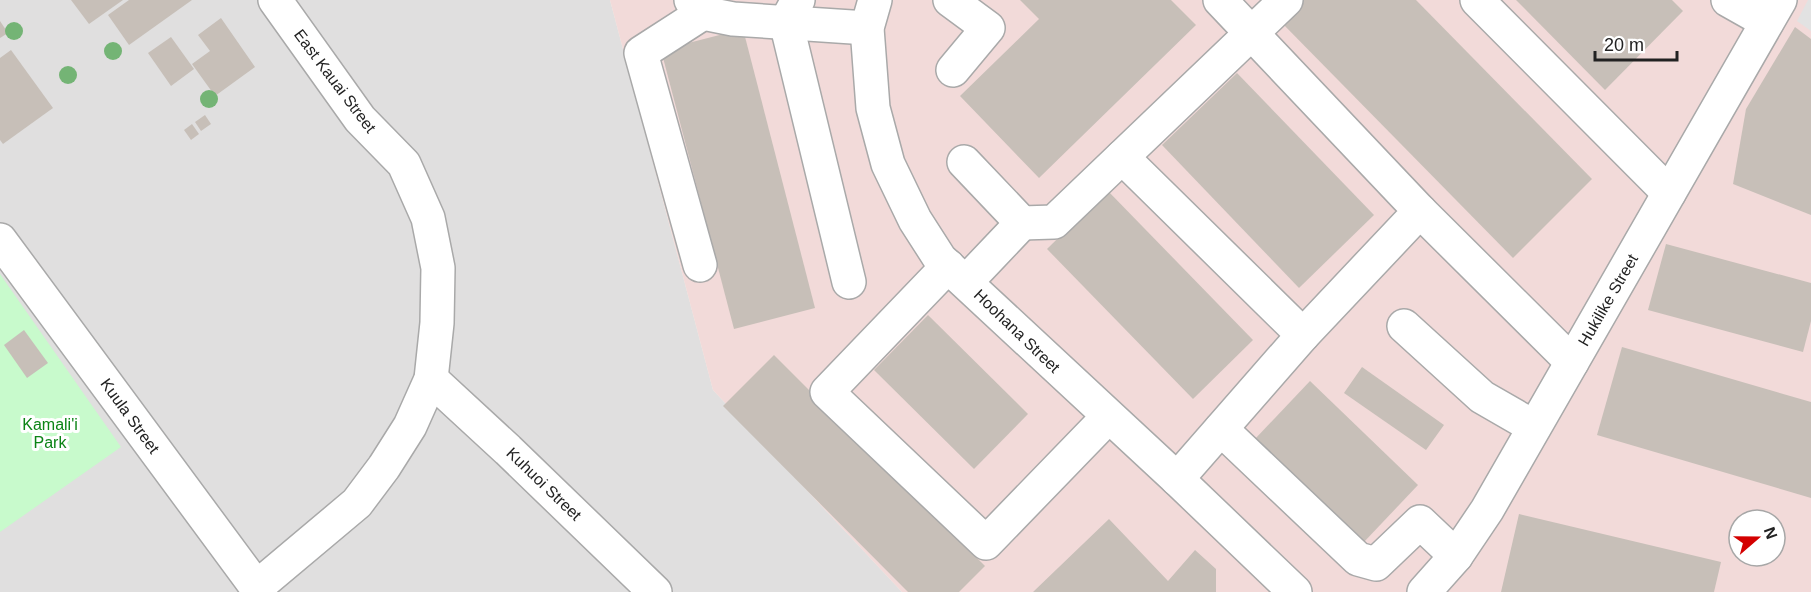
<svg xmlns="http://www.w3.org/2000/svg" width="1811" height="592" viewBox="0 0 1811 592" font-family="Helvetica,sans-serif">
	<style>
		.residential { fill: #e0dfdf }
		.commercial { fill: #f2dad9; fill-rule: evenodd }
		.park { fill: #c8facc }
		.parking { fill: #e2e2e2 }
		.building { fill: #c7bfb8 }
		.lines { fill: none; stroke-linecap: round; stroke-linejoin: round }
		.minor-casing { stroke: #a9a9a9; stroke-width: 36 }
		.minor { stroke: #fff; stroke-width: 33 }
		.tree { fill: #74b475 }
		.labels { text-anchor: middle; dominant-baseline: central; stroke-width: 6; stroke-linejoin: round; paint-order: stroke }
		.street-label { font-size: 16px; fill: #222; stroke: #fff }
		.park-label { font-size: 16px; fill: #0c8416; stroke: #fff }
	</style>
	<rect width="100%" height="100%" fill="#f2efe9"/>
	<polygon class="residential" points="0,0 610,0 713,390 902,592 0,592"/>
	<path class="commercial" d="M610 0H1811V592H902L713 390ZM1739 520H1775V556H1739Z"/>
	<polygon class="park" points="0,274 121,447 0,532"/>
	<polygon class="parking" points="1808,0 1811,0 1811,31 1797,21"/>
	<g class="building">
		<polygon points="71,0 123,0 89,24"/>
		<polygon points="129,0 192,0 129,45 108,15"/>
		<polygon points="1020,0 1171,0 1196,25 1039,178 960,96 1039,19"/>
		<polygon points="1303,0 1416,0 1592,179 1513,258 1281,22"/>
		<polygon points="1516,0 1672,0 1683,11 1605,90"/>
		<polygon points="221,18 255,67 215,96 192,64 210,51 198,35"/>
		<polygon points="0,21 8,33 0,38"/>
		<polygon points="1795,27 1811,39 1811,215 1733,184 1746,109"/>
		<polygon points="743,29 815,308 734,329 661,50"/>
		<polygon points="171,37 194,69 171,86 148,53"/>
		<polygon points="11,50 53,108 3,144 0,140 0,58"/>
		<polygon points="1237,73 1374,215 1299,288 1162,145"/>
		<polygon points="205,115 211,124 201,131 195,122"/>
		<polygon points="192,124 199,134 191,140 184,130"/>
		<polygon points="1107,190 1253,340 1193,399 1047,249"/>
		<polygon points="1666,244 1811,283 1811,321 1803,352 1648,310"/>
		<polygon points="928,315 1028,414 974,469 874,370"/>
		<polygon points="24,330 48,363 27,378 4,345"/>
		<polygon points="1622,347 1811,402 1811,498 1597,435"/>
		<polygon points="774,355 985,566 959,592 908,592 723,406"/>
		<polygon points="1362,367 1444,425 1426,450 1344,393"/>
		<polygon points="1310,381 1418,485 1364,542 1255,439"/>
		<polygon points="1519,514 1721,562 1714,592 1501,592"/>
		<polygon points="1109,519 1168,581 1195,550 1216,569 1216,592 1033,592"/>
	</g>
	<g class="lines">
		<g class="minor-casing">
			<g id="minor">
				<polyline points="691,0 703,13 733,19 867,28"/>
				<polyline points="798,0 786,22 849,282"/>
				<polyline points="875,0 867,28 873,108 888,164 915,220 940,259 1177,479 1295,592"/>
				<polyline points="950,0 988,28 953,70"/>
				<polyline points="1220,0 1420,211 1303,335"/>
				<polyline points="1477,0 1669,193"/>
				<polyline points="1728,0 1767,22"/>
				<polyline points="1122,157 1303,335 1177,479"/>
				<polyline points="964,162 1022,223 1054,222 1286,0"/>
				<polyline points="1420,211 1572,362"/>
				<polyline points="0,240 260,592"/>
				<polyline points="700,265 641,53 703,13"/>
				<polyline points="948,266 827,392 986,543 1108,417"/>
				<polyline points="966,282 1022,223"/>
				<polyline points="1404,326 1482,397 1534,427"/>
				<polyline points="431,379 508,450 655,592"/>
				<polyline points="1221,429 1358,559 1376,564 1420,522 1456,556"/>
				<polyline points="257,587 357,503 384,467 410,426 431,379 437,323 438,268 428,218 404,164 360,119 275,0"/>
				<polyline points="1424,592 1456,556 1487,510 1780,0"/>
			</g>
		</g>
		<use href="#minor" class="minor"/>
	</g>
	<g class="tree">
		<circle cx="14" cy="31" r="9"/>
		<circle cx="113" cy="51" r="9"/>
		<circle cx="68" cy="75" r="9"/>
		<circle cx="209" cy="99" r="9"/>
	</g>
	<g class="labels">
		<g class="street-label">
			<text transform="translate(335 81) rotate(53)">East Kauai Street</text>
			<text transform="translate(1608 300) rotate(-60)">Hukilike Street</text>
			<text transform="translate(1017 331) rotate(44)">Hoohana Street</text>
			<text transform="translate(130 416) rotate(54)">Kuula Street</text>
			<text transform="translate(544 484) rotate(44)">Kuhuoi Street</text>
		</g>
		<g class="park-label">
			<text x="50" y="424">Kamali'i<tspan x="50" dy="18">Park</tspan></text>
		</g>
	</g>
	<g transform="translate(1757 538) rotate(70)"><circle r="28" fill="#ffffff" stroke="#a7a7a7" stroke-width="1.5"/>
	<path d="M0-4.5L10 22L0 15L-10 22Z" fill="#d40000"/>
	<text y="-9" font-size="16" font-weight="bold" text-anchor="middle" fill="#222222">N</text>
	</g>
	<path d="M1595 51v9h82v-9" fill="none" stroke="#222222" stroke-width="3"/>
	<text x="1604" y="51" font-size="18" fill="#222222" stroke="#ffffff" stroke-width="4.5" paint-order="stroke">20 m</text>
</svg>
